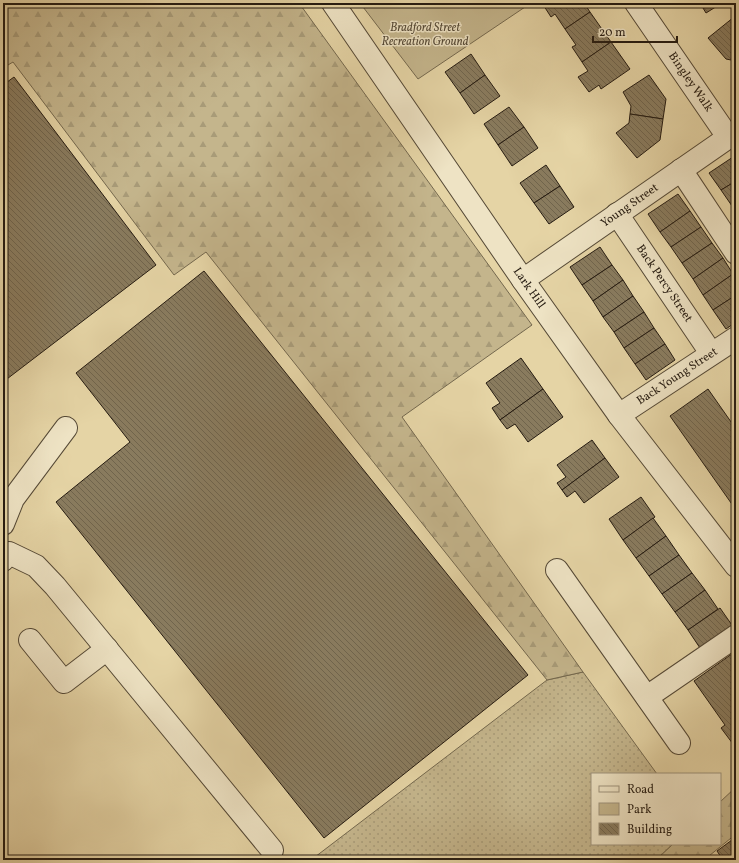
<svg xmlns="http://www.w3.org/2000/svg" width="739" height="863" viewBox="0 0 739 863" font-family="Vollkorn,serif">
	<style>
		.grass { fill: url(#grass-dots); stroke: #74684e }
		.forest { fill: url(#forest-firs); stroke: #74684e }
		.park { fill: #c4b58c; stroke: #74684e }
		.building { fill: url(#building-back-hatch); stroke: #251b11 }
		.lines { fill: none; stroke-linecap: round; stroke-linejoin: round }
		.minor-casing { stroke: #554936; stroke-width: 24 }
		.minor { stroke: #eee3c4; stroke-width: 22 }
		.labels { text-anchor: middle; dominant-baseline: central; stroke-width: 3; stroke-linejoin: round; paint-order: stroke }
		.park-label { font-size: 12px; font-style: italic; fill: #554936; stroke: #eee3c4 }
		.street-label { font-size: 12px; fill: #251b11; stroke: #eee3c4 }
	</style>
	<defs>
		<pattern id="grass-dots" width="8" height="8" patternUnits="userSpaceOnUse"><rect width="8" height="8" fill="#c4b58c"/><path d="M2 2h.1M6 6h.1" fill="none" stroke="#a89b78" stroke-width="1.8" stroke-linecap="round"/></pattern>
		<pattern id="forest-firs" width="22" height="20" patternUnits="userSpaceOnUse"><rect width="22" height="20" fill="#c4b58c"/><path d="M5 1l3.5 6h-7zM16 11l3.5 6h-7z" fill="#a89b78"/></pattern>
		<pattern id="building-back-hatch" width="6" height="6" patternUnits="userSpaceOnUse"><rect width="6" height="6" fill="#897b5e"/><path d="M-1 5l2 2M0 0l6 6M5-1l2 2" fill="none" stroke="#70644c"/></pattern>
	</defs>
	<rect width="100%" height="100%" fill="#e5d4a5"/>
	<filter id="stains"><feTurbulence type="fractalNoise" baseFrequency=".005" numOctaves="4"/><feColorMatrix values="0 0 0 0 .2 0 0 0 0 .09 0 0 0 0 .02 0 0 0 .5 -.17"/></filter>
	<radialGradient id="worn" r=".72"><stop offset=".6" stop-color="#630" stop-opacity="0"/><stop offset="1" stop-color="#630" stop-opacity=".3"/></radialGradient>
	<polygon class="grass" points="583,672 657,774 592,774 592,844 673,844 656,860 311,860 547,680"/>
	<g class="forest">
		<polygon points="3,3 299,3 532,325 402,417 583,672 547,680 206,252 174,275 13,62 3,68"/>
		<polygon points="736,787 736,834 704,860 656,860 673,844 720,844 720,802"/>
	</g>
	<polygon class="park" points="360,3 531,3 418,79"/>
	<g class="building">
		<polygon points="542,3 584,3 590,12 565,29 555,14 551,17"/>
		<polygon points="700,3 722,3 706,13"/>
		<polygon points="590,12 611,42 582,62 572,47 576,45 565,29"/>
		<polygon points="734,17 736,20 736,61 726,59 708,38"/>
		<polygon points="611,42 630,69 601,89 599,85 589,92 578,77 588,71 582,62"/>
		<polygon points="471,54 485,75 460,93 445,72"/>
		<polygon points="485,75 500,96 474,114 460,93"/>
		<polygon points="649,75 666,99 663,119 630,114 631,106 623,92"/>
		<polygon points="14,77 156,265 3,382 3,85"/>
		<polygon points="509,107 524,127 498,145 484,124"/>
		<polygon points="630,114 663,119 660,140 637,158 616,133 629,123"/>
		<polygon points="524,127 538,148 512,166 498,145"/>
		<polygon points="736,155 736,181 721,190 709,173"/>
		<polygon points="546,165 560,186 534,203 520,183"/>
		<polygon points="736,181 736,203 732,206 721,190"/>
		<polygon points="560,186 574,207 549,224 534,203"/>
		<polygon points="678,194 690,211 660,232 648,214"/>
		<polygon points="736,203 736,213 732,206"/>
		<polygon points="690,211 701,227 671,247 660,232"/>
		<polygon points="701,227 712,243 682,263 671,247"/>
		<polygon points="712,243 723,258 693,279 682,263"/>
		<polygon points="600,247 612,265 582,285 570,267"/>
		<polygon points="723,258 733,274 703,295 693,279"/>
		<polygon points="612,265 623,280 593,301 582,285"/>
		<polygon points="204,271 528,675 324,838 56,502 130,442 76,373"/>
		<polygon points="733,274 736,279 736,295 713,310 703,295"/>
		<polygon points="623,280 633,296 603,317 593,301"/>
		<polygon points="736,295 736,322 726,329 713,310"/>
		<polygon points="633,296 644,312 614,332 603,317"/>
		<polygon points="644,312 654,328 624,348 614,332"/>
		<polygon points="654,328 665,344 635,364 624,348"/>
		<polygon points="665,344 675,360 646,380 635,364"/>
		<polygon points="521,358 543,389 500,420 492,408 500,403 486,383"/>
		<polygon points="543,389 563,417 528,442 515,424 507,429 500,420"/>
		<polygon points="708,389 736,429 736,510 670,416"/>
		<polygon points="592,440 605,458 562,490 557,483 566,477 557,465"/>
		<polygon points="605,458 619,477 584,503 575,491 567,497 562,490"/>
		<polygon points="641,497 655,517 623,540 609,519"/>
		<polygon points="653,518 666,536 636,558 623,540"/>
		<polygon points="666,536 679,555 649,576 636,558"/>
		<polygon points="679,555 692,573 662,594 649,576"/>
		<polygon points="692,573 705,590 675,612 662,594"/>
		<polygon points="705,590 718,609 688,630 675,612"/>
		<polygon points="720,608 734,628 702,651 688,630"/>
		<polygon points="736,651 736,748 721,728 725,725 694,681"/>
		<polygon points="736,837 736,860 723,860 717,851"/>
	</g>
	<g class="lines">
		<g class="minor-casing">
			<g id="minor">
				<path id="s1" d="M333 3 523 280 619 415 736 566"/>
				<path id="s2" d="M636 3 728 137"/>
				<polyline points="681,170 736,253"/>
				<path id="s3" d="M617 214 711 353"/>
				<path id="s4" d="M523 280 736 132"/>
				<path id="s5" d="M619 415 736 338"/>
				<polyline points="3,524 13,499 66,428"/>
				<polyline points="3,560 9,553 36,566 55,586 272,850"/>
				<polyline points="557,570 679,743"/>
				<polyline points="30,640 64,682 107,649"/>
				<polyline points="647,697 736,636"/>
			</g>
		</g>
		<use href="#minor" class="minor"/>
	</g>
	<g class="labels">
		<g class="park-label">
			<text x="425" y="28">Bradford Street<tspan x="425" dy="14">Recreation Ground</tspan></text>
		</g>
		<g class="street-label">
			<text stroke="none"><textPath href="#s2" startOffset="96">Bingley Walk</textPath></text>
			<text stroke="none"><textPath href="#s4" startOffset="130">Young Street</textPath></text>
			<text stroke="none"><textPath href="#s3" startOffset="84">Back Percy Street</textPath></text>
			<text stroke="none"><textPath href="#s1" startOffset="346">Lark Hill</textPath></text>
			<text stroke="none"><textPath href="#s5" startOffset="70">Back Young Street</textPath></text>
		</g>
	</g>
	<rect width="739" height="863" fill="none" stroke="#e5d4a5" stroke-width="16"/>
	<rect x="4" y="4" width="731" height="855" fill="none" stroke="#251b11" stroke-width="2"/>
	<rect x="8" y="8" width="723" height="847" fill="none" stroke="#251b11"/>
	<rect x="591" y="773" width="130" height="72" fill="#eee3c4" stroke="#9e937c"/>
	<rect x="599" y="786" width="20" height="6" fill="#eee3c4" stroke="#9e937c"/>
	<text x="627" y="793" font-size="12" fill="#251b11">Road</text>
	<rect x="599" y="803" width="20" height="12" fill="#c4b58c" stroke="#9e937c"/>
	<text x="627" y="813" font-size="12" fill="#251b11">Park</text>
	<rect x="599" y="823" width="20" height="12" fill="url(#building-back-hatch)" stroke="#9e937c"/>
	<text x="627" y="833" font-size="12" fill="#251b11">Building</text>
	<path d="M593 36v6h84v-6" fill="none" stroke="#251b11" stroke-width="2"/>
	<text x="599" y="36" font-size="12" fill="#251b11" stroke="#eee3c4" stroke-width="3" paint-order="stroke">20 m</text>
	<rect width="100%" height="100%" filter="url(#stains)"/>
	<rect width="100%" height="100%" fill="url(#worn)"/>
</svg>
